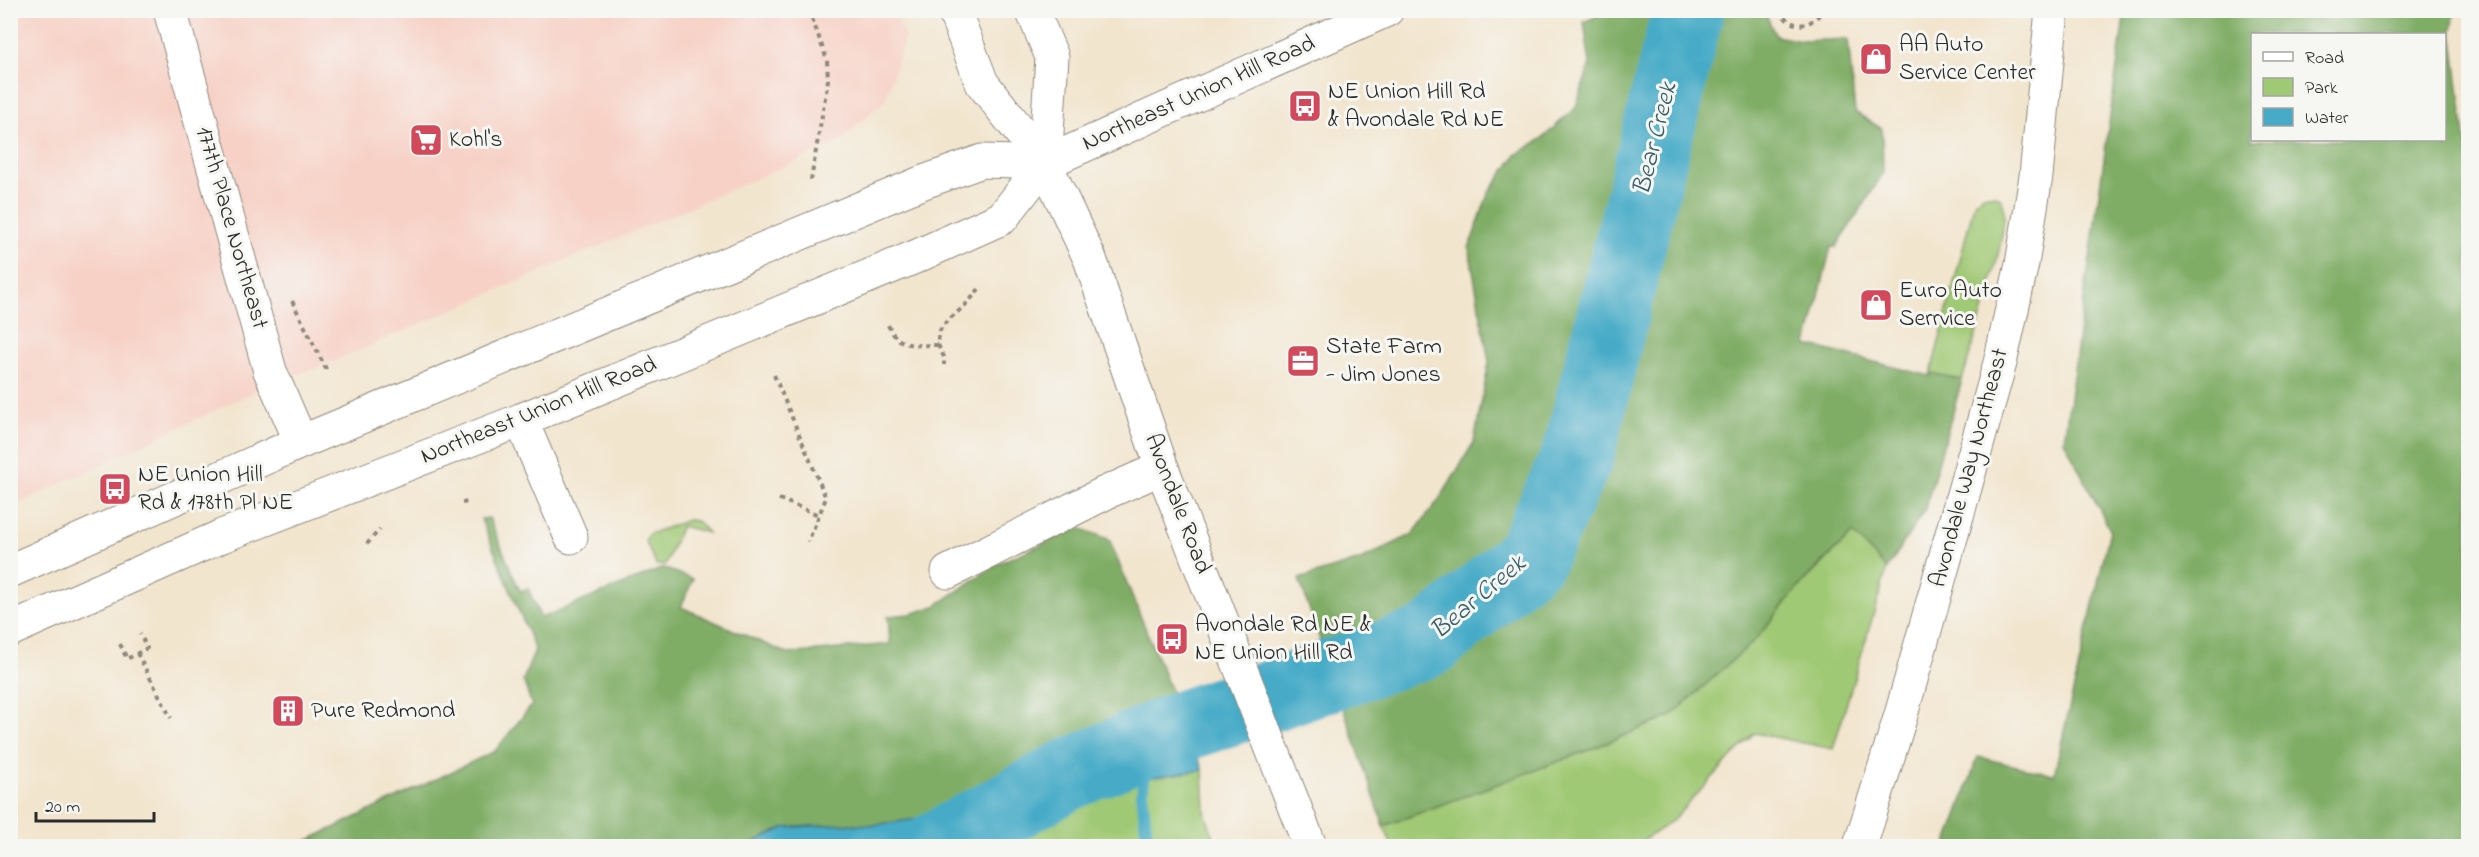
<svg xmlns="http://www.w3.org/2000/svg" width="2479" height="857" viewBox="0 0 2479 857" font-family="'Indie Flower',sans-serif">
	<style>
		.built { fill: #f7d1c6 }
		.green { fill: #a0c975; stroke: #667a50; stroke-width: 1.5 }
		.forest { fill: #80ad66; stroke: #566c48; stroke-width: 1.5; fill-rule: evenodd }
		.water { fill: #47abc7; stroke: #396b79; stroke-width: 1.5 }
		.lines { fill: none; stroke-linecap: round; stroke-linejoin: round }
		.stream { stroke: #47abc7; stroke-width: 12 }
		.river { stroke: #47abc7; stroke-width: 72 }
		.minor-casing { stroke: #8e887c; stroke-width: 35 }
		.major-casing { stroke: #8e887c; stroke-width: 35 }
		.highway-casing { stroke: #8e887c; stroke-width: 35 }
		.path { stroke: #8e887c; stroke-width: 4; stroke-dasharray: 4.5 4.5; stroke-linecap: butt }
		.minor { stroke: #fff; stroke-width: 33 }
		.major { stroke: #fff; stroke-width: 33 }
		.highway { stroke: #fff; stroke-width: 33 }
		.labels { text-anchor: middle; dominant-baseline: central; stroke-width: 6; stroke-linejoin: round; paint-order: stroke }
		.poi-label { font-size: 24px; fill: #2b2b2b; stroke: #f6f6f2; text-anchor: start }
		.street-label { font-size: 24px; fill: #2b2b2b; stroke: #f6f6f2 }
		.water-label { font-size: 26px; font-style: italic; fill: #365e69; stroke: #f6f6f2 }
	</style>
	<rect width="100%" height="100%" fill="#f6f6f2"/>
	<filter id="ink" filterUnits="userSpaceOnUse"><feTurbulence type="fractalNoise" baseFrequency=".0167" numOctaves="2"/><feDisplacementMap in="SourceGraphic" scale="12" xChannelSelector="R" yChannelSelector="G"/><feConvolveMatrix kernelMatrix="1 2 1 2 8 2 1 2 1" color-interpolation-filters="sRGB"/></filter>
	<filter id="wash" filterUnits="userSpaceOnUse"><feTurbulence type="fractalNoise" baseFrequency=".008" numOctaves="4" result="noise"/><feDisplacementMap in="SourceGraphic" scale="24" xChannelSelector="R" yChannelSelector="G"/><feGaussianBlur stdDeviation="1.35" result="paint"/><feColorMatrix in="noise" values="0 0 0 0 0 0 0 0 0 0 0 0 0 0 0 0 0 1.4 0 .05"/><feComposite in="paint" operator="in"/></filter>
	<g filter="url(#wash)">
		<rect width="100%" height="100%" fill="#f2e5ce"/>
		<polygon class="built" points="11,11 895,11 905,37 885,100 838,143 339,359 256,391 11,507"/>
		<g class="green">
			<path d="M1984 195C1989 195 1997 193 2001 199 2016 218 1970 352 1962 380L1931 373 1975 201Z"/>
			<polygon points="688,520 697,521 708,533 681,526 665,565 656,565 645,540 649,534"/>
			<polygon points="1853,533 1887,569 1833,749 1754,733 1672,821 1635,846 1392,846 1384,826 1589,750 1671,716"/>
			<polygon points="1203,770 1205,813 1217,846 987,846 1141,779"/>
		</g>
		<g class="forest">
			<polygon points="1608,11 1764,11 1776,36 1801,41 1848,39 1855,112 1882,129 1883,174 1836,247 1831,247 1807,345 1930,376 1931,373 1962,380 1925,509 1887,569 1853,533 1806,578 1756,639 1671,716 1589,750 1384,826 1299,579 1363,559 1413,534 1443,494 1474,442 1489,362 1469,248 1488,194 1516,155 1543,138 1576,107 1590,64 1584,22"/>
			<path d="M2125 11H2455L2452 31 2465 136 2468 145V846H1946L1978 757 2054 775 2110 530 2064 440ZM2252 34H2444V140H2252Z"/>
			<polygon points="489,518 520,591 528,588 541,618 663,568 693,579 681,607 788,654 890,644 888,616 911,614 935,606 999,563 1079,528 1109,539 1175,701 1133,724 1100,725 1029,782 1000,787 939,816 874,825 843,824 784,828 746,846 296,846 495,751 532,705 523,680 535,650 481,519"/>
		</g>
		<polygon class="water" points="1175,701 1203,770 1141,779 987,846 746,846 784,828 843,824 874,825 939,816 1000,787 1029,782 1100,725 1133,724"/>
		<g class="lines">
			<polyline class="stream" points="1146,764 1142,794 1148,846"/>
			<polyline class="river" points="938,846 1068,775 1180,727 1430,641 1531,556 1578,455 1688,10"/>
		</g>
	</g>
	<g filter="url(#ink)">
		<g class="lines">
			<g class="minor-casing">
				<g id="minor">
					<polyline points="170,10 270,371 301,442"/>
					<polyline points="1045,163 1387,10"/>
					<polyline points="521,420 571,537"/>
					<polyline points="948,572 1105,493 1162,468"/>
					<polyline points="1860,846 1901,715 2000,363 2022,264 2036,176 2052,10"/>
				</g>
			</g>
			<g class="major-casing">
				<g id="major">
					<polyline points="1045,163 1090,259 1162,468 1310,846"/>
					<polyline points="10,571 301,442 921,183 982,161 1045,163"/>
					<polyline points="10,630 222,536 521,420 915,257 1002,218 1045,163"/>
				</g>
			</g>
			<g class="highway-casing">
				<g id="highway">
					<polyline points="954,10 982,83 1045,163"/>
					<polyline points="1032,10 1052,57 1045,163"/>
				</g>
			</g>
			<g class="path">
				<polyline points="809,10 827,60 828,80 811,180"/>
				<path d="M1779 10C1791 30 1810 29 1823 10"/>
				<polyline points="292,301 328,373"/>
				<path d="M888 325C899 349 915 345 938 345 936 325 950 320 963 307 969 302 974 295 979 289"/>
				<polyline points="938,345 944,357 944,365"/>
				<polyline points="774,375 826,498 808,542"/>
				<polyline points="779,499 819,515"/>
				<polyline points="462,503 468,502"/>
				<polyline points="367,544 380,529"/>
				<polyline points="120,644 127,659 147,648 140,634"/>
				<polyline points="137,653 171,718"/>
			</g>
			<use href="#minor" class="minor"/>
			<use href="#major" class="major"/>
			<use href="#highway" class="highway"/>
		</g>
	</g>
	<defs>
		<g id="shop-square" transform="scale(1.725)"><rect x="-9" y="-9" width="18" height="18" rx="4" fill="#d1495b" stroke="#f6f6f2"/><path d="M-5-2.5h2.3a2.7 3.5 0 0 1 5.4 0H5L5.5 6h-11ZM-1.5-2.5h3a1.5 2.3 0 0 0-3 0Z" fill="#fff"/></g>
		<g id="bus-square" transform="scale(1.725)"><rect x="-9" y="-9" width="18" height="18" rx="4" fill="#d1495b" stroke="#f6f6f2"/><path d="M-5-6H5V4H4V6H2V4H-2V6H-4V4H-5ZM-3.5-4V0h7V-4ZM-3.5 1.2v1.5H-2V1.2ZM2 1.2v1.5H3.5V1.2Z" fill="#fff"/></g>
		<g id="supermarket-square" transform="scale(1.725)"><rect x="-9" y="-9" width="18" height="18" rx="4" fill="#d1495b" stroke="#f6f6f2"/><path d="M-6-5.5h2.5l.6 2H6L4.5 2H-2.5L-4.4-4H-6ZM-1.5 3.2a1.3 1.3 0 1 0 .1 0ZM3 3.2a1.3 1.3 0 1 0 .1 0Z" fill="#fff"/></g>
		<g id="office-square" transform="scale(1.725)"><rect x="-9" y="-9" width="18" height="18" rx="4" fill="#d1495b" stroke="#f6f6f2"/><path d="M-6-3h4V-5.5h4V-3h4V5H-6ZM-1-4.5V-3h2v-1.5ZM-6 0V1H6V0Z" fill="#fff"/></g>
		<g id="building-square" transform="scale(1.725)"><rect x="-9" y="-9" width="18" height="18" rx="4" fill="#d1495b" stroke="#f6f6f2"/><path d="M-4-6H4V6H1V3H-1V6H-4ZM-2.5-4.3h1.7v1.8h-1.7ZM.8-4.3h1.7v1.8H.8ZM-2.5-1h1.7V.8h-1.7ZM.8-1h1.7V.8H.8Z" fill="#fff"/></g>
	</defs>
	<g fill-rule="evenodd">
		<use href="#shop-square" x="1876" y="59"/>
		<use href="#bus-square" x="1305" y="106"/>
		<use href="#supermarket-square" x="426" y="140"/>
		<use href="#shop-square" x="1876" y="305"/>
		<use href="#office-square" x="1303" y="361"/>
		<use href="#bus-square" x="115" y="489"/>
		<use href="#bus-square" x="1172" y="639"/>
		<use href="#building-square" x="288" y="711"/>
	</g>
	<g class="labels">
		<g class="poi-label">
			<text x="1899" y="45">AA Auto<tspan x="1899" dy="28">Service Center</tspan></text>
			<text x="1328" y="92">NE Union Hill Rd<tspan x="1328" dy="28">&amp; Avondale Rd NE</tspan></text>
			<text x="449" y="140">Kohl's</text>
			<text x="1899" y="291">Euro Auto<tspan x="1899" dy="28">Serrvice</tspan></text>
			<text x="1326" y="347">State Farm<tspan x="1326" dy="28">- Jim Jones</tspan></text>
			<text x="138" y="475">NE Union Hill<tspan x="138" dy="28">Rd &amp; 178th Pl NE</tspan></text>
			<text x="1195" y="625">Avondale Rd NE &amp;<tspan x="1195" dy="28">NE Union Hill Rd</tspan></text>
			<text x="311" y="711">Pure Redmond</text>
		</g>
		<g class="street-label">
			<text transform="translate(1199 94) rotate(-24)">Northeast Union Hill Road</text>
			<text transform="translate(231 228) rotate(74)">177th Place Northeast</text>
			<text transform="translate(539 411) rotate(-22)">Northeast Union Hill Road</text>
			<text transform="translate(1970 468) rotate(-75)">Avondale Way Northeast</text>
			<text transform="translate(1177 504) rotate(69)">Avondale Road</text>
		</g>
		<g class="water-label">
			<text transform="translate(1656 139) rotate(-76)">Bear Creek</text>
			<text transform="translate(1479 598) rotate(-40)">Bear Creek</text>
		</g>
	</g>
	<rect width="2479" height="857" fill="none" stroke="#f6f6f2" stroke-width="36"/>
	<rect x="2251" y="33" width="195" height="108" fill="#f6f6f2" stroke="#a5a5a2" stroke-width="1.5"/>
	<rect x="2263" y="52" width="30" height="9" fill="#ffffff" stroke="#a5a5a2" stroke-width="1.5"/>
	<text x="2305" y="63" font-size="18" fill="#2b2b2b">Road</text>
	<rect x="2263" y="78" width="30" height="18" fill="#a0c975" stroke="#a5a5a2" stroke-width="1.5"/>
	<text x="2305" y="93" font-size="18" fill="#2b2b2b">Park</text>
	<rect x="2263" y="108" width="30" height="18" fill="#47abc7" stroke="#a5a5a2" stroke-width="1.5"/>
	<text x="2305" y="123" font-size="18" fill="#2b2b2b">Water</text>
	<path d="M36 812v9h118v-9" fill="none" stroke="#2b2b2b" stroke-width="3"/>
	<text x="45" y="812" font-size="18" fill="#2b2b2b" stroke="#f6f6f2" stroke-width="4.5" paint-order="stroke">20 m</text>
</svg>
